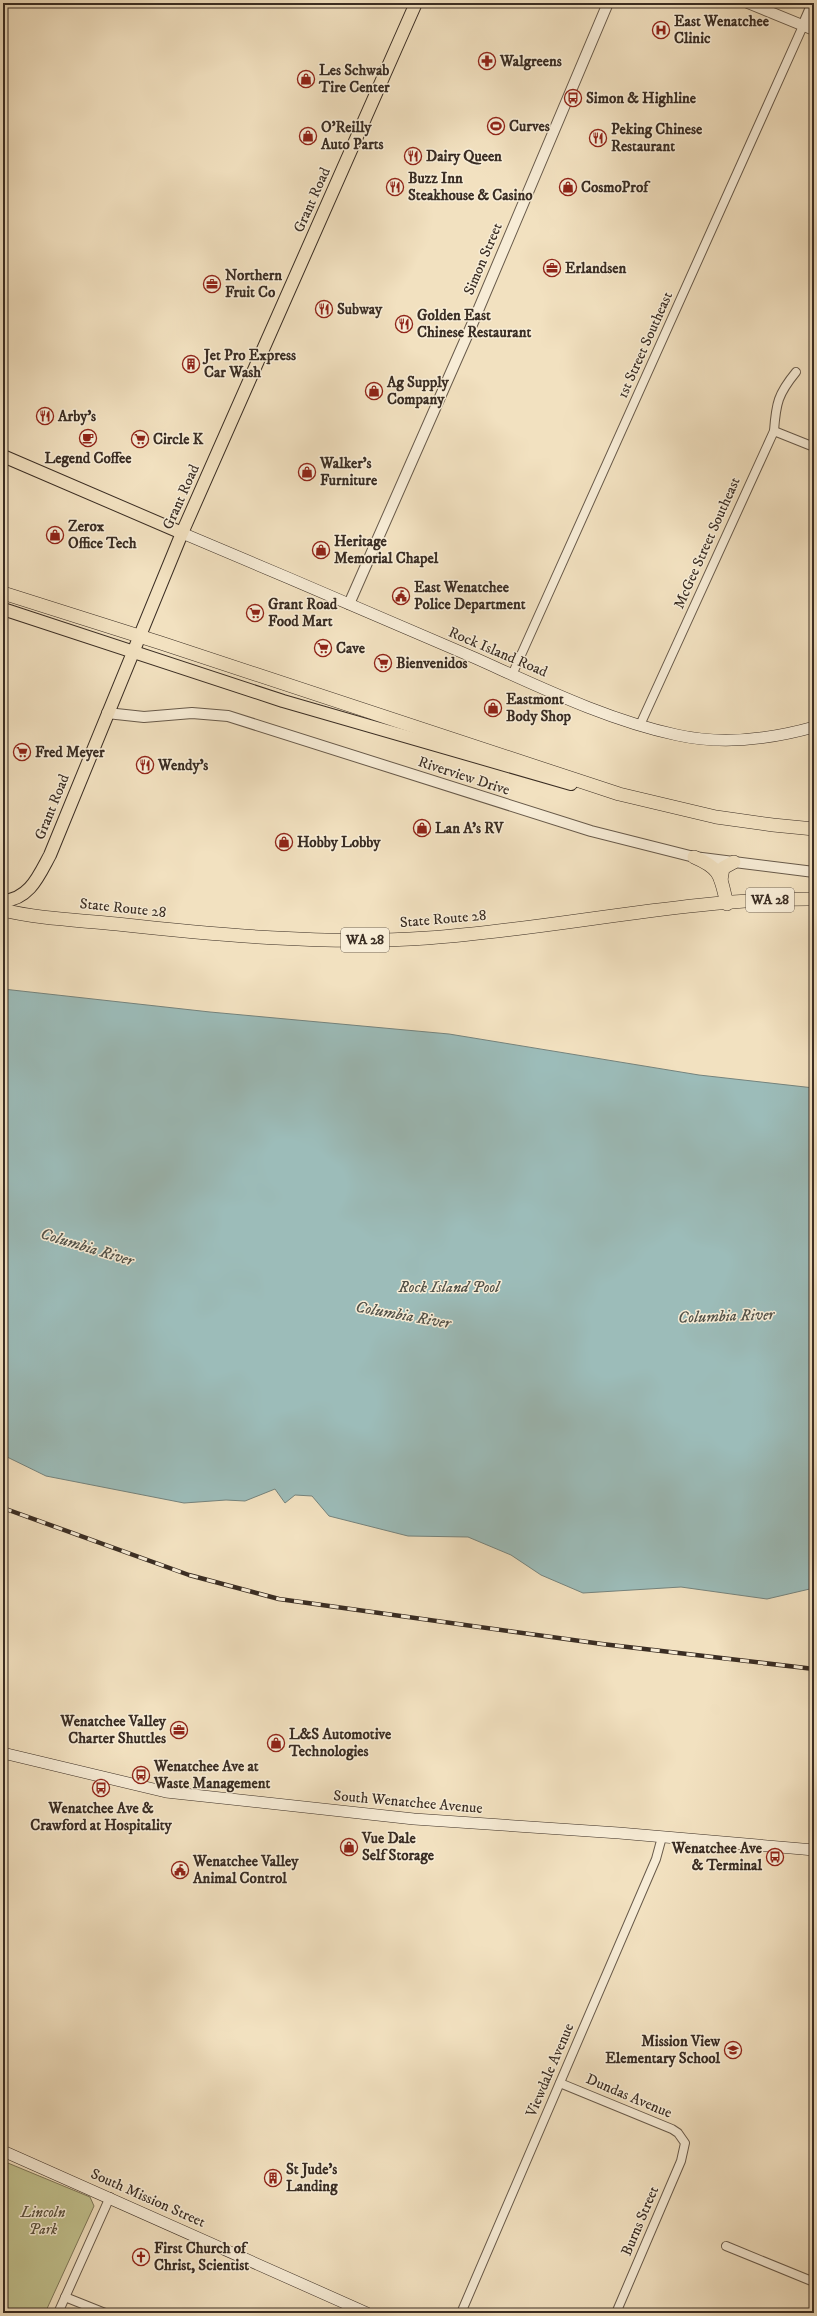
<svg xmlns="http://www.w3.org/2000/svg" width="817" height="2316" viewBox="0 0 817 2316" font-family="'IM FELL DW Pica',serif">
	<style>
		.green { fill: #c1c18e; stroke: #7e7758 }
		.water { fill: #9cbcb9; stroke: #75837d }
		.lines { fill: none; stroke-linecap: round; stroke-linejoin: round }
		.minor-casing { stroke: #685a4a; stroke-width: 10 }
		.tertiary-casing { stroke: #685a4a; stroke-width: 12 }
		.secondary-casing { stroke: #3a2d23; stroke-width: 12 }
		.primary-casing { stroke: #3a2d23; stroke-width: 14 }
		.trunk-casing { stroke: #3a2d23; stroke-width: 14 }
		.minor { stroke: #f7ecd6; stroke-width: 8 }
		.tertiary { stroke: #f7ecd6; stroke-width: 10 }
		.secondary { stroke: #f7ecd6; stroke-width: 11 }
		.primary { stroke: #f2e1c0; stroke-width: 12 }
		.trunk { stroke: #f2e1c0; stroke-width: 13 }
		.rail-casing { stroke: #3a2d23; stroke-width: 4.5 }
		.rail { stroke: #f7ecd6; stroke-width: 3; stroke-dasharray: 9; stroke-linecap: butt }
		.labels { text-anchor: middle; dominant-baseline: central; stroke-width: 3; stroke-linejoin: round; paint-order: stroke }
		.shield { fill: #f7ecd6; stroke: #736659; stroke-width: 1 }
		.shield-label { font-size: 14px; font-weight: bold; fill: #3a2d23 }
		.poi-label { font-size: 15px; font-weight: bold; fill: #3a2d23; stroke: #f7ecd6; text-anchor: start }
		.street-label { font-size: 15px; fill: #3a2d23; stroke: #f7ecd6 }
		.park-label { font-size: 15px; font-style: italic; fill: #5c523e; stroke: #f7ecd6 }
		.water-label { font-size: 16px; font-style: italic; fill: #525148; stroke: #f7ecd6 }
	</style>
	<rect width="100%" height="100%" fill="#f2e1c0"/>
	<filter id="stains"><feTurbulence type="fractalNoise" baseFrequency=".005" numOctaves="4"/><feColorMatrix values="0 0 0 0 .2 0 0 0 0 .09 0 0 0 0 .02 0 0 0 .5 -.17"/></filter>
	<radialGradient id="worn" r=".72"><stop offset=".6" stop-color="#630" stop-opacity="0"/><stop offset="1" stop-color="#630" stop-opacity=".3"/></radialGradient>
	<polygon class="green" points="3,2161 90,2197 94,2206 45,2313 3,2313"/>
	<polygon class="water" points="3,989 210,1012 449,1034 699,1075 814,1088 814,1588 767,1599 681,1587 583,1593 541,1575 511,1555 468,1537 408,1536 329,1516 312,1496 295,1495 285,1503 275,1489 245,1501 226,1500 184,1503 46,1476 3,1455"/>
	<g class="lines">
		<g class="minor-casing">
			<g id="minor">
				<polyline points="774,431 814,447"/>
				<polyline points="512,675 803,26"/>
				<path d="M640 725 774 431C776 403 778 394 796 372"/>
				<polyline points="560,2083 672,2129 678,2133 685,2143 681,2161 616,2313"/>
				<polyline points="726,2246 814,2282"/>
				<polyline points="65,2297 105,2313"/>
				<polyline points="58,2313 110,2197"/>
				<polyline points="461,2313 656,1859 662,1837"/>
			</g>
		</g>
		<g class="tertiary-casing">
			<g id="tertiary">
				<polyline points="748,3 814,30"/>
				<polyline points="803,26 813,3"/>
				<polyline points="349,604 474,320 608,3"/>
				<polyline points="107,713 144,717 192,713 228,716 591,831 694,857 814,872"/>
			</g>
		</g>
		<g class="secondary-casing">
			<g id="secondary">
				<path d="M182 533C280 574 377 616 475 658 540 687 607 720 677 735 722 745 771 739 814 727"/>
				<polyline points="3,1753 166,1792 414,1819 619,1833 814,1850"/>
				<polyline points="3,2151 367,2313"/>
			</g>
		</g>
		<g class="primary-casing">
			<g id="primary">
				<polyline points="3,456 182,533"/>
				<polyline points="3,609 283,701 571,784"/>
				<path d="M3 901C30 899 39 875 50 855L182 533 416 3"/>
			</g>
		</g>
		<g class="trunk-casing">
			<g id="trunk">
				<polyline points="3,593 161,643 619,794 716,817 773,825 814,829"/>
				<path d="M694 857C722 869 720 876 727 904"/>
				<polyline points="721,880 723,868 734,862"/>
				<path d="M3 910C39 919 79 920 117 924 217 935 326 945 427 938 557 929 684 898 814 899"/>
			</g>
		</g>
		<use href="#minor" class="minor"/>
		<use href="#tertiary" class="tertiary"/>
		<use href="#secondary" class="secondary"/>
		<use href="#primary" class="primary"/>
		<use href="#trunk" class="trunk"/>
		<g class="rail-casing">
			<polyline id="rail" points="3,1508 189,1575 279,1599 602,1644 814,1669"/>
		</g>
		<use href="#rail" class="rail"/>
	</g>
	<defs>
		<g id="hospital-ring" transform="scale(0.9)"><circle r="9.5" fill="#f7ecd6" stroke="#8f2418" stroke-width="1.5"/><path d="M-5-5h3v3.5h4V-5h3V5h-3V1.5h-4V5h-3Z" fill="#8f2418"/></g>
		<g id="pharmacy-ring" transform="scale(0.9)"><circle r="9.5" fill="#f7ecd6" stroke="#8f2418" stroke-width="1.5"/><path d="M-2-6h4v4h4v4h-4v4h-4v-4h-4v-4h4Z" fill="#8f2418"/></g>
		<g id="shop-ring" transform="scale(0.9)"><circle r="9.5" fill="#f7ecd6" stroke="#8f2418" stroke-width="1.5"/><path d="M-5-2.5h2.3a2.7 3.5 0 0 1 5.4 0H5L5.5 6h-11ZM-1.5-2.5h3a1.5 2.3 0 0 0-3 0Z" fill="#8f2418"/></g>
		<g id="bus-ring" transform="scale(0.9)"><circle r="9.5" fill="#f7ecd6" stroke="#8f2418" stroke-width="1.5"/><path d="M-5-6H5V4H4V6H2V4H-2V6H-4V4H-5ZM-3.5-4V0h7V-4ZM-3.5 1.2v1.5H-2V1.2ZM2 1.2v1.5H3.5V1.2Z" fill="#8f2418"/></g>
		<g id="stadium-ring" transform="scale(0.9)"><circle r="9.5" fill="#f7ecd6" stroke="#8f2418" stroke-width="1.5"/><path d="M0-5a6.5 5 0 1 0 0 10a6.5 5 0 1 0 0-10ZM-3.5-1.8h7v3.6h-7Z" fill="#8f2418"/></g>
		<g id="restaurant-ring" transform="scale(0.9)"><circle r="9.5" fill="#f7ecd6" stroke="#8f2418" stroke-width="1.5"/><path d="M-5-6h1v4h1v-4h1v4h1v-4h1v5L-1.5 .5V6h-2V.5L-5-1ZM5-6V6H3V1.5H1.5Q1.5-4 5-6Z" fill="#8f2418"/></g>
		<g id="office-ring" transform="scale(0.9)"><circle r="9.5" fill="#f7ecd6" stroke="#8f2418" stroke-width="1.5"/><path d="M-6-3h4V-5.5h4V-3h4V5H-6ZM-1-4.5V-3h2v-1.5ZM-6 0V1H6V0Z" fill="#8f2418"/></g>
		<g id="building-ring" transform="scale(0.9)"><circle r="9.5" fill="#f7ecd6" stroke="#8f2418" stroke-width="1.5"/><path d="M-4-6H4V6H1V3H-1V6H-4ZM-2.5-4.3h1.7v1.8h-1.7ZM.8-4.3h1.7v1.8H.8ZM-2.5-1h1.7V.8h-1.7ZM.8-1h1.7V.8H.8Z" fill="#8f2418"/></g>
		<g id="cafe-ring" transform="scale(0.9)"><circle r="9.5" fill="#f7ecd6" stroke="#8f2418" stroke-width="1.5"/><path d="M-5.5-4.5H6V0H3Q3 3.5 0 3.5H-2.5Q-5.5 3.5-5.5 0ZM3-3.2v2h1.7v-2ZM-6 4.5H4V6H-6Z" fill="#8f2418"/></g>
		<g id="supermarket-ring" transform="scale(0.9)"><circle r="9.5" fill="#f7ecd6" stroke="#8f2418" stroke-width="1.5"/><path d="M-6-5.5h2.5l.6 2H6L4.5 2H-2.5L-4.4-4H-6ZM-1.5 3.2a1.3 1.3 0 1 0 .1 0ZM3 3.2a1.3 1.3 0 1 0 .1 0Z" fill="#8f2418"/></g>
		<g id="civic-ring" transform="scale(0.9)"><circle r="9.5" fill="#f7ecd6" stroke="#8f2418" stroke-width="1.5"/><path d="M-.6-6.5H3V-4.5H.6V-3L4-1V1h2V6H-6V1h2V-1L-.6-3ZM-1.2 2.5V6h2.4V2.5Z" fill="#8f2418"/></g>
		<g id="school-ring" transform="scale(0.9)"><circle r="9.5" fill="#f7ecd6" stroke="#8f2418" stroke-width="1.5"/><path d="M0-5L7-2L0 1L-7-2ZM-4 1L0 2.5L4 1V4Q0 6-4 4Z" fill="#8f2418"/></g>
		<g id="church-ring" transform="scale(0.9)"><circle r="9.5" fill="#f7ecd6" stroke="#8f2418" stroke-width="1.5"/><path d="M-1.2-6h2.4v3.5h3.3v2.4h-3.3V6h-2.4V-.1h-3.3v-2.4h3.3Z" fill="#8f2418"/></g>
	</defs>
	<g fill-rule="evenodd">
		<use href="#hospital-ring" x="661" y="30"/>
		<use href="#pharmacy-ring" x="487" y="61"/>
		<use href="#shop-ring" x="306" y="79"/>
		<use href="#bus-ring" x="573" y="98"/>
		<use href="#stadium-ring" x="496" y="126"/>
		<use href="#shop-ring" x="308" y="136"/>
		<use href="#restaurant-ring" x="598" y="138"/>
		<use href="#restaurant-ring" x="413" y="156"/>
		<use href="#restaurant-ring" x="395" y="187"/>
		<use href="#shop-ring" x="568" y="187"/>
		<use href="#office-ring" x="552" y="268"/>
		<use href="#office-ring" x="212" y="284"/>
		<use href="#restaurant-ring" x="324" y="309"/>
		<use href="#restaurant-ring" x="404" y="324"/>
		<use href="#building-ring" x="191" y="364"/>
		<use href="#shop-ring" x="374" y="391"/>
		<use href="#restaurant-ring" x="45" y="416"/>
		<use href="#cafe-ring" x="88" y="438"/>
		<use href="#supermarket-ring" x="140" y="439"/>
		<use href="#shop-ring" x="307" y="472"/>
		<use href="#shop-ring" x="55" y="535"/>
		<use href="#shop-ring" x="321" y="550"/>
		<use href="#civic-ring" x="401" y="596"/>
		<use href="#supermarket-ring" x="255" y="613"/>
		<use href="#supermarket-ring" x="323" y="648"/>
		<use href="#supermarket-ring" x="383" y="663"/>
		<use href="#shop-ring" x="493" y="708"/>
		<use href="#supermarket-ring" x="22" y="752"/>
		<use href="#restaurant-ring" x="145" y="765"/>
		<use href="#shop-ring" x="422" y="828"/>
		<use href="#shop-ring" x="284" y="842"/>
		<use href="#office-ring" x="179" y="1730"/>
		<use href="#shop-ring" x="276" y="1743"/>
		<use href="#bus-ring" x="141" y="1775"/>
		<use href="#bus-ring" x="101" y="1788"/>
		<use href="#shop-ring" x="349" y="1847"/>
		<use href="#bus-ring" x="775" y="1857"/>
		<use href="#civic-ring" x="180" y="1870"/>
		<use href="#school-ring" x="733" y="2050"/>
		<use href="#building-ring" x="273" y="2178"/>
		<use href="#church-ring" x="141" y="2257"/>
	</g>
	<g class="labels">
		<g class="shield">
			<rect x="746" y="888" width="48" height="24" rx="3"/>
			<rect x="341" y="928" width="48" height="24" rx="3"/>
		</g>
		<g class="shield-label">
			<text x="770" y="900">WA 28</text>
			<text x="365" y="940">WA 28</text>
		</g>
		<g class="poi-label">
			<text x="674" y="21">East Wenatchee<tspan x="674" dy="17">Clinic</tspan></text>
			<text x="500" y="61">Walgreens</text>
			<text x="319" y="70">Les Schwab<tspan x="319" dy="17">Tire Center</tspan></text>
			<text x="586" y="98">Simon &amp; Highline</text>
			<text x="509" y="126">Curves</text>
			<text x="321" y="127">O'Reilly<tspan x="321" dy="17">Auto Parts</tspan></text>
			<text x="611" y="129">Peking Chinese<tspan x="611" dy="17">Restaurant</tspan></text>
			<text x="426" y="156">Dairy Queen</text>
			<text x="408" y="178">Buzz Inn<tspan x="408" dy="17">Steakhouse &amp; Casino</tspan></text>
			<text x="581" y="187">CosmoProf</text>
			<text x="565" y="268">Erlandsen</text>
			<text x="225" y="275">Northern<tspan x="225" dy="17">Fruit Co</tspan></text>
			<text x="337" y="309">Subway</text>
			<text x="417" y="315">Golden East<tspan x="417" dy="17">Chinese Restaurant</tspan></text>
			<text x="204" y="355">Jet Pro Express<tspan x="204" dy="17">Car Wash</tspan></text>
			<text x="387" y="382">Ag Supply<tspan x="387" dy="17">Company</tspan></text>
			<text x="58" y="416">Arby's</text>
			<text x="153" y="439">Circle K</text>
			<text x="88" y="458" text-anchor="middle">Legend Coffee</text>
			<text x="320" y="463">Walker's<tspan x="320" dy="17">Furniture</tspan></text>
			<text x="68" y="526">Zerox<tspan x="68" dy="17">Office Tech</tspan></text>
			<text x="334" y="541">Heritage<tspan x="334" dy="17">Memorial Chapel</tspan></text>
			<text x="414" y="587">East Wenatchee<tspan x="414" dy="17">Police Department</tspan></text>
			<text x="268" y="604">Grant Road<tspan x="268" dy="17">Food Mart</tspan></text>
			<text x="336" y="648">Cave</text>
			<text x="396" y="663">Bienvenidos</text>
			<text x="506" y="699">Eastmont<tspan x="506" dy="17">Body Shop</tspan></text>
			<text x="35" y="752">Fred Meyer</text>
			<text x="158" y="765">Wendy's</text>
			<text x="435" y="828">Lan A's RV</text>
			<text x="297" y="842">Hobby Lobby</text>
			<text x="166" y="1721" text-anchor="end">Wenatchee Valley<tspan x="166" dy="17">Charter Shuttles</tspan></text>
			<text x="289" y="1734">L&amp;S Automotive<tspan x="289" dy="17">Technologies</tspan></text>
			<text x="154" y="1766">Wenatchee Ave at<tspan x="154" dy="17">Waste Management</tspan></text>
			<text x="101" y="1808" text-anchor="middle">Wenatchee Ave &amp;<tspan x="101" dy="17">Crawford at Hospitality</tspan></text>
			<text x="362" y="1838">Vue Dale<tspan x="362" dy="17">Self Storage</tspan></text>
			<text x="762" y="1848" text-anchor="end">Wenatchee Ave<tspan x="762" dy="17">&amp; Terminal</tspan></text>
			<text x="193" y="1861">Wenatchee Valley<tspan x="193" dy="17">Animal Control</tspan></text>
			<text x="720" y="2041" text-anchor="end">Mission View<tspan x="720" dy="17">Elementary School</tspan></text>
			<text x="286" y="2169">St Jude's<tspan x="286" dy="17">Landing</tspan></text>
			<text x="154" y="2248">First Church of<tspan x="154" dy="17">Christ, Scientist</tspan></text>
		</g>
		<g class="street-label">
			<text transform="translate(312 200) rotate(-66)">Grant Road</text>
			<text transform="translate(483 259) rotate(-67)">Simon Street</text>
			<text transform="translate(645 345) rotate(-66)">1st Street Southeast</text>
			<text transform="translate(181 497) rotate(-66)">Grant Road</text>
			<text transform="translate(707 543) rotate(-66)">McGee Street Southeast</text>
			<text transform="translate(498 652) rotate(23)">Rock Island Road</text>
			<text transform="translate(464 776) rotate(18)">Riverview Drive</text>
			<text transform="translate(52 807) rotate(-68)">Grant Road</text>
			<text transform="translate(123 908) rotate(6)">State Route 28</text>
			<text transform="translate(443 919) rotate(-5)">State Route 28</text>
			<text transform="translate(408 1802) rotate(5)">South Wenatchee Avenue</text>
			<text transform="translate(550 2070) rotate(-67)">Viewdale Avenue</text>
			<text transform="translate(629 2096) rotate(23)">Dundas Avenue</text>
			<text transform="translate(148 2198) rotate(24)">South Mission Street</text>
			<text transform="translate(640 2221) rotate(-67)">Burns Street</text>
		</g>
		<g class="park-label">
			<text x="43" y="2212">Lincoln<tspan x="43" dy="17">Park</tspan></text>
		</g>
		<g class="water-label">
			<text transform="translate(87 1247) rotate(17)">Columbia River</text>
			<text x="449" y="1287">Rock Island Pool</text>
			<text transform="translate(403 1315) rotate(10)">Columbia River</text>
			<text transform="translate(726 1316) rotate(-2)">Columbia River</text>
		</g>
	</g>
	<rect width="817" height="2316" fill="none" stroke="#f2e1c0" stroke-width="16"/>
	<rect x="4" y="4" width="809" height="2308" fill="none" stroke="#3a2d23" stroke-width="2"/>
	<rect x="8" y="8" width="801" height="2300" fill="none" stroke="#3a2d23"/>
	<rect width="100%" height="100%" filter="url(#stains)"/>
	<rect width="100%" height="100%" fill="url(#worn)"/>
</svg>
